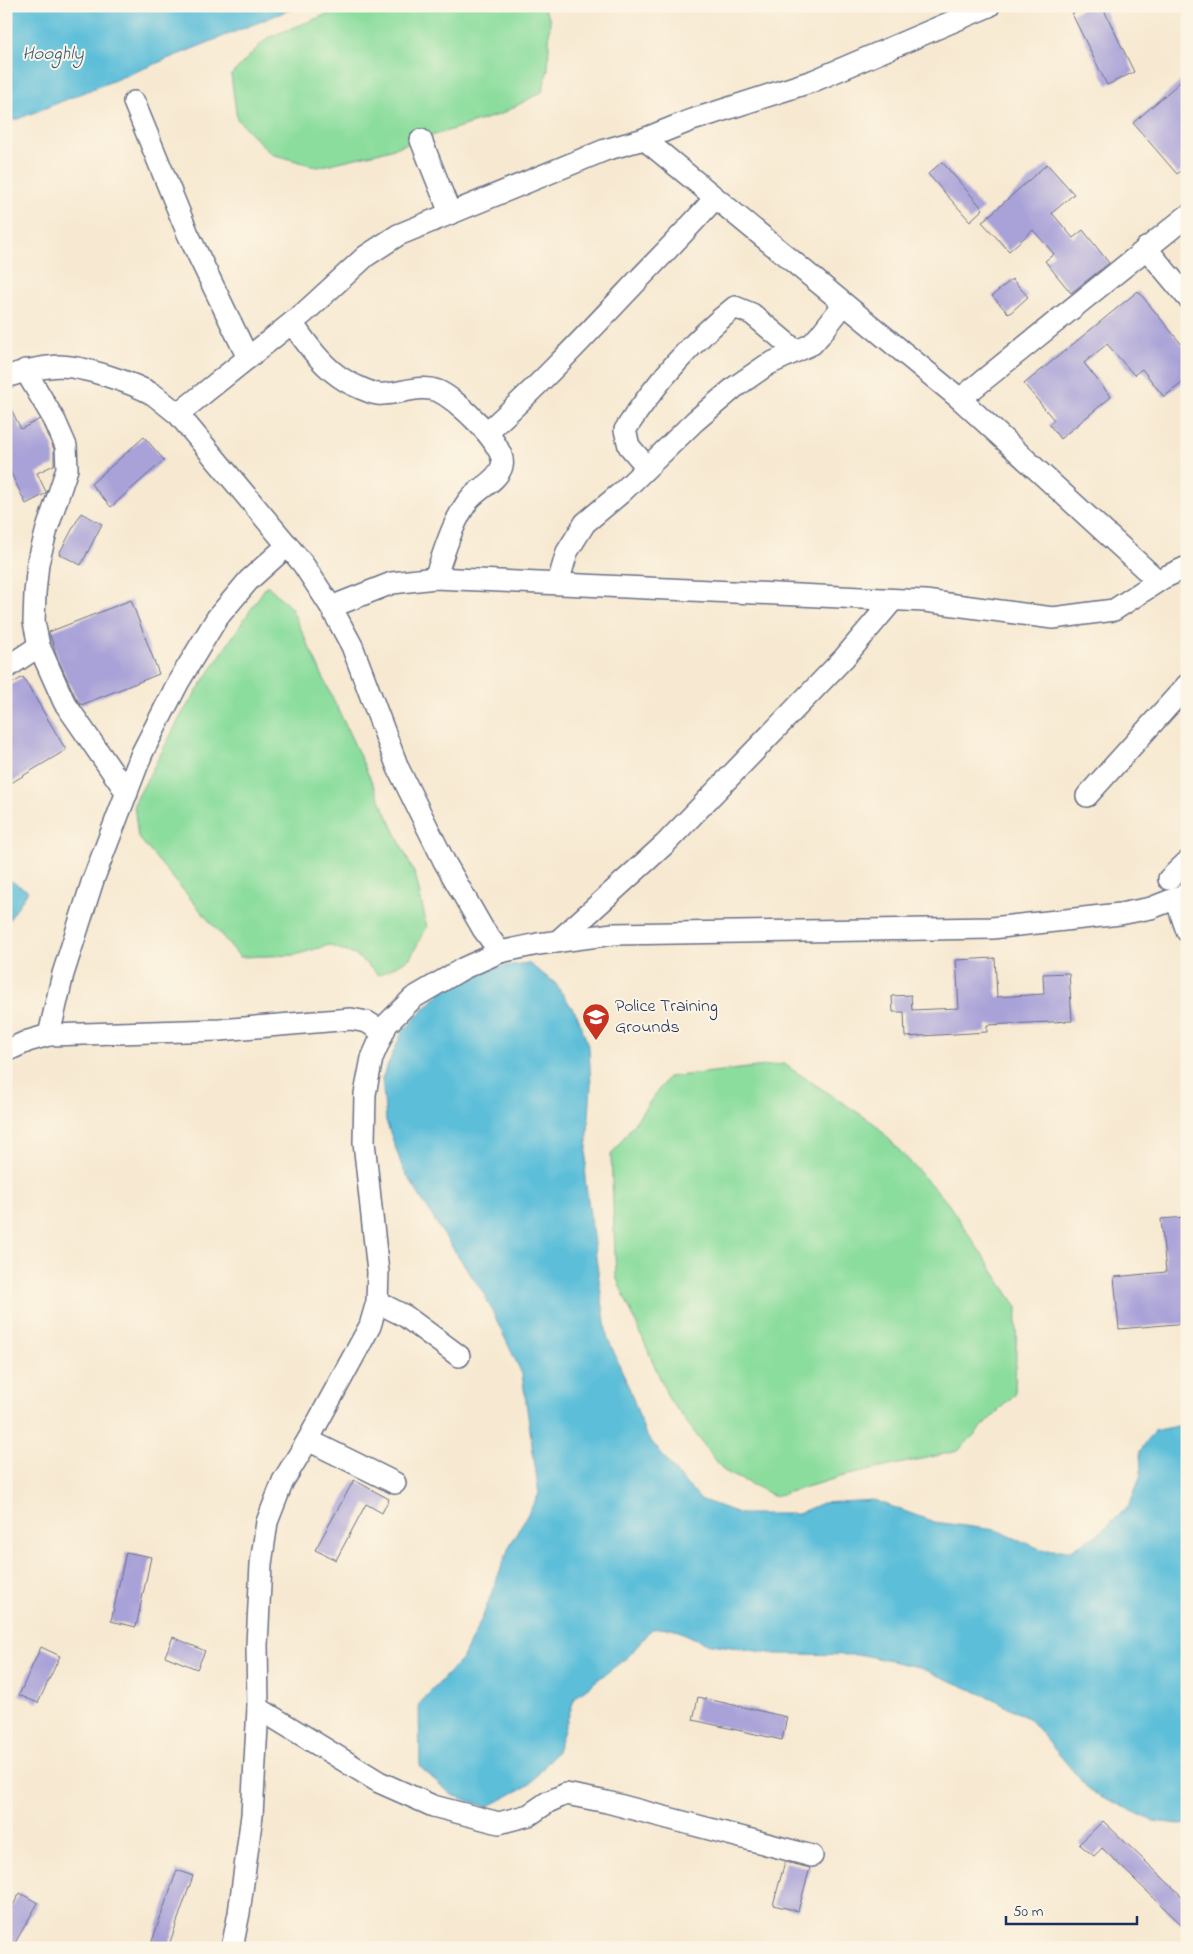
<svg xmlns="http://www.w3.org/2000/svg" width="1193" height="1954" viewBox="0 0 1193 1954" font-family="'Indie Flower',sans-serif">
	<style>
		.green { fill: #8bdd9d; stroke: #53867e }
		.water { fill: #5bbed9; stroke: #3b769c }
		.building { fill: #a9a2d8 }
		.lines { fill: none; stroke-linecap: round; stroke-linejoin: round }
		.minor-casing { stroke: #687086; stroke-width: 24 }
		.minor { stroke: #fff; stroke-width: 21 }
		.labels { text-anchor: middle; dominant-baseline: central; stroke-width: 4; stroke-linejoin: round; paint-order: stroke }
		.poi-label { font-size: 18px; fill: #1b2f5e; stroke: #fcf5e5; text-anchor: start }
		.water-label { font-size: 19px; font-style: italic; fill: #2e5a83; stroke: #fcf5e5 }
	</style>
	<rect width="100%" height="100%" fill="#fcf5e5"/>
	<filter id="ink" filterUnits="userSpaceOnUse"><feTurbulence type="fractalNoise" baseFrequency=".02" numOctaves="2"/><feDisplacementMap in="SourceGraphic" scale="10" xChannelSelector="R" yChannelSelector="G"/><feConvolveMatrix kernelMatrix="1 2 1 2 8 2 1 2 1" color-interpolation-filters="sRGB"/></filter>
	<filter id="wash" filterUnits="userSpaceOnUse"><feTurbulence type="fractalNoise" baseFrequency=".0096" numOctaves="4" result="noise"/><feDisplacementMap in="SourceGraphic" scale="20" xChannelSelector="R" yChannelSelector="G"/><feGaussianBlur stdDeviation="1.12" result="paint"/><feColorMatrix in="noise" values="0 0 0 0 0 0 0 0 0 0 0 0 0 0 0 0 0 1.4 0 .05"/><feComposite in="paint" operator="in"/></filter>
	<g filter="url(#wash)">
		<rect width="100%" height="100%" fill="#f7e9d1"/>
		<g class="green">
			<polygon points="348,6 542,6 550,19 548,69 542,92 501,114 381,152 318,167 271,154 237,119 231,75 267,38"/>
			<polygon points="267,585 291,608 416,877 427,927 410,958 379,975 357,956 329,945 295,955 240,957 138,837 134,804 183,712"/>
			<polygon points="784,1064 875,1124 947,1202 1017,1307 1015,1394 958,1451 844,1476 775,1496 724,1471 669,1399 616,1277 611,1155 668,1077"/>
		</g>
		<g class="water">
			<polygon points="6,6 299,6 18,119 6,122"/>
			<polygon points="6,878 28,891 9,920 6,918"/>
			<polygon points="528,963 555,983 577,1015 589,1048 591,1085 585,1179 607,1336 630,1390 645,1433 677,1474 700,1499 741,1514 797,1514 822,1503 874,1500 934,1522 996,1530 1043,1550 1071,1550 1098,1534 1129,1506 1141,1475 1140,1451 1154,1431 1182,1425 1187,1428 1187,1825 1153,1821 1090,1791 1029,1719 996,1700 918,1667 863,1655 776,1654 705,1643 672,1628 651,1629 629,1656 575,1697 557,1751 529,1785 487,1807 452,1795 420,1767 419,1704 462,1659 483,1616 509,1547 539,1494 522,1374 484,1294 444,1235 403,1169 386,1121 382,1078 402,1032 442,991 497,967"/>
		</g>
		<g id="blocks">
			<g class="building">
				<polygon points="1086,6 1102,6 1134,72 1107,85 1072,14"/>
				<polygon points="1187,76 1187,166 1177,174 1133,123"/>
				<polygon points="942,162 983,209 970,221 928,174"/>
				<polygon points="1047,164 1074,194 1052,213 1073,238 1083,230 1109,263 1071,293 1045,261 1054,254 1033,230 1009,251 982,222"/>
				<polygon points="1012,279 1028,297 1009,314 992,296"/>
				<polygon points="1138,291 1187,351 1187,379 1164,397 1142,369 1134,375 1107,344 1084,363 1111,397 1060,439 1049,424 1054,420 1024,384"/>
				<polygon points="6,399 21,429 40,419 54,449 54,465 37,473 46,492 45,494 26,504 6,463"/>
				<polygon points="144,437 164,460 111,507 91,484"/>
				<polygon points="81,513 102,524 81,565 59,554"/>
				<polygon points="131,600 159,674 81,705 75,696 58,659 49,632"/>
				<polygon points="23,677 66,750 6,786 6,687"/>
				<polygon points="995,958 997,997 1044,994 1043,974 1069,973 1072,1021 987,1025 987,1032 905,1037 904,1012 893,1012 892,996 911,995 912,1010 959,1008 956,960"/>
				<polygon points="1187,1217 1187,1238 1181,1238 1185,1285 1187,1285 1187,1323 1119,1329 1114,1277 1166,1272 1161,1219"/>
				<polygon points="354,1480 389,1499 382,1513 366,1504 336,1560 315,1550"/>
				<polygon points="126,1552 151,1557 136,1627 111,1621"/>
				<polygon points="173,1637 205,1651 197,1669 165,1656"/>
				<polygon points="41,1647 60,1656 38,1703 19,1695"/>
				<polygon points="698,1697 787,1717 782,1740 693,1720"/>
				<polygon points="1103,1821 1187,1901 1187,1930 1102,1848 1094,1856 1079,1844"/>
				<polygon points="785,1862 810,1868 798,1911 773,1905"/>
				<polygon points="177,1870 193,1876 168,1948 161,1948 151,1944"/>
				<polygon points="20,1893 38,1903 12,1948 6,1948 6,1917"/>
			</g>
		</g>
	</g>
	<g filter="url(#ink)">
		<use href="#blocks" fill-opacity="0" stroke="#687086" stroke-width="1"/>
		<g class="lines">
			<g class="minor-casing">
				<g id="minor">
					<polyline points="134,102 188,234 248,358"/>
					<polyline points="644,139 960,399 1158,581"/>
					<polyline points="421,140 450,213"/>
					<polyline points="1146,248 1187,297"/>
					<path d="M292 323C307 344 323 368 346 381 353 385 370 393 378 394 397 396 419 383 438 391 455 398 508 446 502 466 498 481 477 489 468 501 452 523 444 553 435 578"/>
					<polyline points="25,370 55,421 66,446 67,469 47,529 38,563 35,593 34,622 39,646 64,702 127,793"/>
					<path d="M6 377C23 371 41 367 59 366 82 366 134 383 154 395 162 401 170 408 178 414L303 564 331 607 352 646 398 768 444 861 483 929 500 952"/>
					<polyline points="960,399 1187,216"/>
					<polyline points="178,414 304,313 366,256 398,235 605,150 644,139 689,121 813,81 989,6"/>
					<path d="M487 432C541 384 590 331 640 278 665 252 691 226 715 198"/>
					<path d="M647 467 629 446 625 430C655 384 692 341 735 307L752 314 796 351"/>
					<polyline points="558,583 567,552 585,523 622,492 695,421 735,387 767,365 812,344 820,335 844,304"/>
					<polyline points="331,607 392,583 435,578 925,601 1053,618 1114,610 1163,578 1187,567"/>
					<polyline points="6,668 39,646"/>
					<polyline points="1087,796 1187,685"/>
					<polyline points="1169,879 1187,862"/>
					<polyline points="1176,899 1187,931"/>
					<polyline points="557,942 665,844 844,658 893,600"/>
					<polyline points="49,1035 63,974 93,880 142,753 179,681 217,618 249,580 288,545"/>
					<polyline points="6,1051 28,1041 49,1035 220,1030 351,1019 367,1022 383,1032"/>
					<polyline points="377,1302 405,1316 459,1356"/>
					<polyline points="308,1440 395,1483"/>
					<polyline points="258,1708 379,1782 433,1806 499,1823 529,1815 548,1802 566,1794 607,1802 812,1856"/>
					<polyline points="232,1948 239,1913 252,1815 258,1708 257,1645 261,1564 267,1522 283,1481 308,1440 370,1326 377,1302 378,1272 364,1142 365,1094 372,1058 387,1024 413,998 464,968 500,952 538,944 613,934 992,928 1120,914 1151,908 1187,894"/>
				</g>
			</g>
			<use href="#minor" class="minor"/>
		</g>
	</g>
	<defs>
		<g id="university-pin" transform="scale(1.4375)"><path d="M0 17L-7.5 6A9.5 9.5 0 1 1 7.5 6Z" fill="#c8321e" stroke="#fcf5e5"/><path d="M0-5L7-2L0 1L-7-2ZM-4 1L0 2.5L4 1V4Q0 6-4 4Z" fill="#fff"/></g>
	</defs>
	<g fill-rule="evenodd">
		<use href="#university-pin" x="596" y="1017"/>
	</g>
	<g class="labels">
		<g class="poi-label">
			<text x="615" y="1007">Police Training<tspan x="615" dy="21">Grounds</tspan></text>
		</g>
		<g class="water-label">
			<text x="53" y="54">Hooghly</text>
		</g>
	</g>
	<rect width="1193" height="1954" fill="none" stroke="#fcf5e5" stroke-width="25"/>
	<path d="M1006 1916v8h131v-8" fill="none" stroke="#1b2f5e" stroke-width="2.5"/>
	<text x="1013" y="1916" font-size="15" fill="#1b2f5e" stroke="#fcf5e5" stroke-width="4" paint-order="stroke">50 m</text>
</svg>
